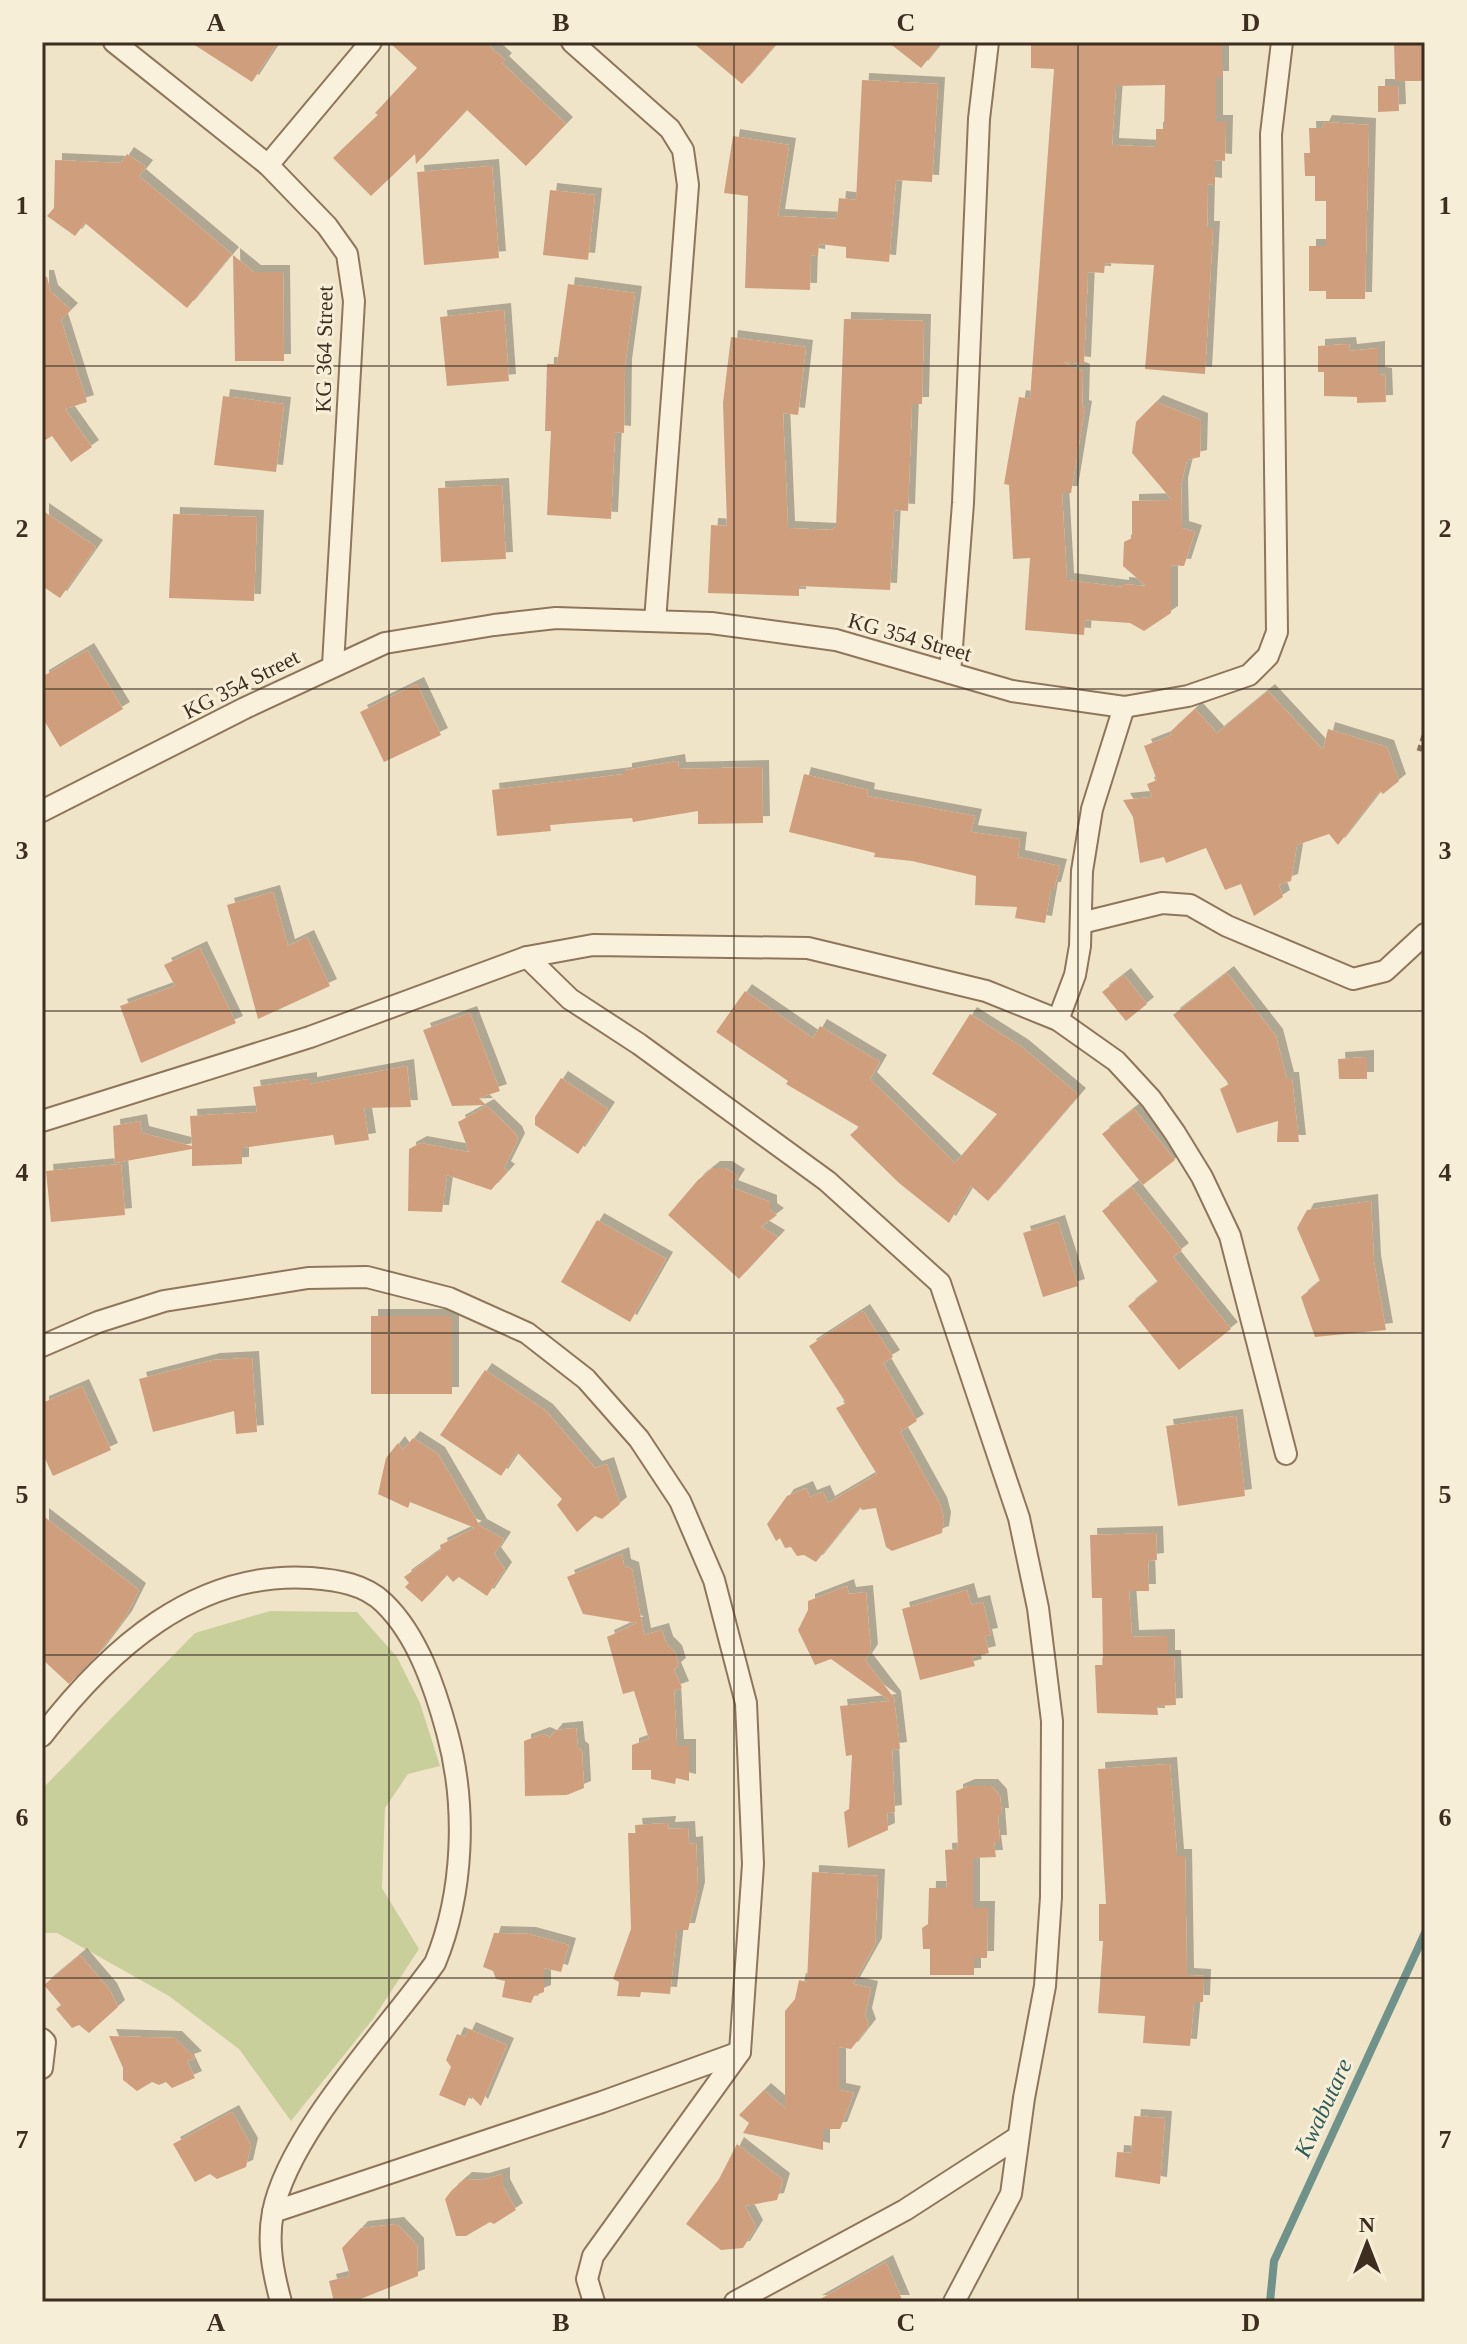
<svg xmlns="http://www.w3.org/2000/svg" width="1467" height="2344" viewBox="0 0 1467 2344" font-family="'Times New Roman',serif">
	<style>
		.green { fill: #c9cf9b }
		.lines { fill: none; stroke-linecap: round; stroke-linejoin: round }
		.stream { stroke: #6f938a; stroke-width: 8 }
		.building { fill: #cf9f7d; fill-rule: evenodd; filter: url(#shadow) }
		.minor-casing { stroke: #8d765c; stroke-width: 24 }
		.path { stroke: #8d765c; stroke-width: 5; stroke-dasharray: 6 4; stroke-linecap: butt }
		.minor { stroke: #faf1dc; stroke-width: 20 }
		.grid { fill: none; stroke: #3d2e20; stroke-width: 2; stroke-opacity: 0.55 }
		.labels { text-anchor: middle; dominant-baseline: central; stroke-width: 6; stroke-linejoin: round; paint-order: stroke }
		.street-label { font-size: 22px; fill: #3d2e20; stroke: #f7eed8 }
		.water-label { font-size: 24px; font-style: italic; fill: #2f5d5a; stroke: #f7eed8 }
		.neatline { fill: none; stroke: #3d2e20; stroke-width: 3 }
		.grid-label { font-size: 26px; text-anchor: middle; font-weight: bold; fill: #3d2e20 }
	</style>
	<defs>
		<filter id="shadow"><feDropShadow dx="7" dy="-7" stdDeviation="0" flood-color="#0004"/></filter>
	</defs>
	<rect width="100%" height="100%" fill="#f0e4c8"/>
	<polygon class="green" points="270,1611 357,1612 397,1657 420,1703 440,1766 408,1774 385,1808 382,1888 419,1949 373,2019 291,2121 239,2049 169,1996 57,1933 42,1933 42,1789 195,1633"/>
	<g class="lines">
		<polyline class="stream" points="1270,2302 1274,2261 1425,1933"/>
	</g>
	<g class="building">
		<polygon points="190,42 278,42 252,82"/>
		<polygon points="389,42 485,42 505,60 502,63 566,124 526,166 467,110 416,164 415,154 371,196 333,158 378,115 375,113 417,68"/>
		<polygon points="692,42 778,42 742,84"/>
		<polygon points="888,42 942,42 921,68"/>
		<path d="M1031 42H1222V78H1216V122H1226L1225 161 1215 160V185L1208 184 1207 228H1213L1205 374 1145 369 1154 265 1105 263 1104 273 1088 272 1084 364 1063 362 1083 371 1082 407 1085 408 1071 493H1062L1067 580 1122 587V584L1146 586 1123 566 1124 542 1132 538V501L1172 500 1132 453 1136 422 1156 402 1201 420 1200 457 1187 460 1181 485 1182 528 1195 532 1184 566 1171 565V613L1144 631 1130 623 1085 620 1084 635 1025 630 1030 558 1013 559 1009 485 1004 484 1019 397 1030 399 1054 69 1031 68ZM1165 85 1164 129H1156V147L1112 145 1116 86Z"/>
		<polygon points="1394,42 1425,42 1425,81 1395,81"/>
		<polygon points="862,80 938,84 932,182 896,180 889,262 846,258 846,247 819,244 818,256 811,255 810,290 745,288 748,196 724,193 733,136 789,145 778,216 837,219 839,198 856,200"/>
		<polygon points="1378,86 1398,86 1399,111 1378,112"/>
		<polygon points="1325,122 1369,125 1365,299 1326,299 1326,291 1309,291 1309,246 1326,246 1326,201 1315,201 1315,176 1305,176 1304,153 1310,153 1309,128 1322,128"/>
		<polygon points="127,154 146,167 139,176 232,254 187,308 85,223 75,236 47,216 54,208 55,160 121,163"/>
		<polygon points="492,166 499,258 424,265 417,172"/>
		<polygon points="550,190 595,195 588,260 543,255"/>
		<polygon points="233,255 254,272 283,272 284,361 235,361"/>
		<polygon points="42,277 47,277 51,292 71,310 61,320 87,402 65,409 92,447 71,462 52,436 42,442"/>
		<polygon points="568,284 635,293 625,366 624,433 615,432 611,519 547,515 551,431 545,431 547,364 557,364"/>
		<polygon points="504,310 509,381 447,386 440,317"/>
		<polygon points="844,319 924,321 922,404 912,404 908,511 894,510 890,590 799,586 799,596 708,593 711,525 727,526 723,403 731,337 806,347 798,415 783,413 788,528 830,530 836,527"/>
		<polygon points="1349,344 1350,351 1378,348 1378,374 1385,375 1386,402 1357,403 1357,397 1324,396 1324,372 1318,372 1318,346"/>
		<polygon points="223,396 284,404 276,472 214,465"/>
		<polygon points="502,485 506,559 441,562 438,488"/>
		<polygon points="42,510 96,547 60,598 42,586"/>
		<polygon points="173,514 257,517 254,601 169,598"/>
		<polygon points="87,650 123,709 60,747 42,717 42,677"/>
		<polygon points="417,684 441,735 384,762 360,712"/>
		<polygon points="1268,691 1323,750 1328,729 1387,747 1399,781 1383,794 1380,791 1338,845 1329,834 1297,845 1291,881 1279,885 1283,897 1254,916 1241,884 1225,890 1206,848 1166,863 1164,857 1140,863 1133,817 1123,800 1152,797 1147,784 1157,780 1144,746 1172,735 1170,732 1195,709 1217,733"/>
		<polygon points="678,761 679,769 762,767 763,823 698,824 698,811 633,822 632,818 550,825 551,831 497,836 492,790 625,774 625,770"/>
		<polygon points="804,774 868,790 867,796 975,816 971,832 1020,839 1018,857 1060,866 1054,889 1051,889 1045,923 1015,918 1017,907 975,905 976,876 912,861 874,857 875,853 789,832"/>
		<polygon points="273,892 288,946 307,937 330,986 258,1019 227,905"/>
		<polygon points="200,948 236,1023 141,1063 120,1006 175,986 164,965"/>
		<polygon points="1227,973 1276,1036 1287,1079 1292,1079 1299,1142 1277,1142 1278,1121 1237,1133 1220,1089 1229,1084 1173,1015"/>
		<polygon points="1124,975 1147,1004 1126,1021 1102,992"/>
		<polygon points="745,991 813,1038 820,1026 880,1062 870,1079 955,1163 997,1114 932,1074 970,1014 1022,1047 1079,1095 988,1201 971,1186 949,1223 899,1183 850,1135 859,1127 786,1084 788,1081 716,1032"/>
		<polygon points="470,1013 500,1091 479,1098 486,1105 452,1106 423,1030"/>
		<polygon points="1367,1057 1367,1079 1339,1079 1338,1059"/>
		<polygon points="407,1066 411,1107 364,1108 369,1140 335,1145 333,1135 242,1148 242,1164 192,1166 192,1149 115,1163 113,1126 140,1121 142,1133 192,1146 190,1116 257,1112 253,1087 310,1079 310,1084"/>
		<polygon points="561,1078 608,1109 578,1154 535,1125 535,1117"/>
		<polygon points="487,1106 515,1133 518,1140 504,1168 508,1171 491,1190 447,1175 442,1212 408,1211 409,1149 420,1143 469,1152 458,1122"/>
		<polygon points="1134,1109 1175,1160 1143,1185 1102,1134"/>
		<polygon points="121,1164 125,1215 51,1222 46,1171"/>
		<polygon points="713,1168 725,1168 738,1176 731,1187 770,1202 770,1210 777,1215 761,1227 778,1237 739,1279 668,1215 698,1180"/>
		<polygon points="1132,1187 1182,1250 1173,1257 1231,1329 1179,1370 1128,1306 1158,1282 1102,1211"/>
		<polygon points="1371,1201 1374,1262 1386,1330 1315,1337 1301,1297 1320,1281 1297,1228 1307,1210"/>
		<polygon points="597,1220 666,1259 630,1322 561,1282"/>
		<polygon points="1058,1222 1078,1286 1043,1297 1023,1233"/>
		<polygon points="863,1311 893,1357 883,1363 917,1421 900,1432 940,1504 944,1519 942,1533 892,1551 886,1547 876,1508 862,1510 860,1507 816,1562 804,1555 797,1556 791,1547 785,1548 780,1538 776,1541 767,1524 787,1496 806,1488 810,1497 823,1492 828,1503 877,1474 836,1408 846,1403 809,1346"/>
		<rect x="371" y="1316" width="81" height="78"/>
		<polygon points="252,1358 257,1432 236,1434 234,1411 153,1432 139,1379 213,1360"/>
		<polygon points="485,1370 546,1411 595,1468 607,1464 620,1504 602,1519 595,1516 577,1532 557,1505 562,1499 517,1452 501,1476 440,1435"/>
		<polygon points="82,1386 111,1450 53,1476 42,1452 42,1403"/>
		<polygon points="1236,1416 1245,1496 1178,1506 1166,1426"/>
		<polygon points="413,1438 438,1454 480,1526 504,1539 494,1554 505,1569 487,1596 459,1577 453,1582 447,1575 422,1602 405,1587 409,1583 404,1577 441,1550 440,1545 475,1528 410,1502 408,1508 378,1494 386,1458 398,1443 403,1450"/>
		<polygon points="42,1515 139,1590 125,1618 98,1654 69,1684 42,1659"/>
		<polygon points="1156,1533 1157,1560 1148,1561 1149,1591 1129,1591 1132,1637 1168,1636 1168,1657 1174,1657 1176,1705 1157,1706 1158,1715 1097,1713 1095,1665 1103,1665 1102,1598 1092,1598 1090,1535"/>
		<polygon points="622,1554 624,1566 632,1569 644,1635 662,1630 666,1643 675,1652 679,1665 674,1669 682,1688 674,1691 677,1746 689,1746 689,1781 676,1778 675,1784 651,1779 651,1770 632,1770 632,1745 649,1739 634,1691 623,1694 607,1637 637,1623 583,1614 567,1577"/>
		<polygon points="847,1586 849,1594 866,1592 871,1651 865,1660 894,1698 900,1749 892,1750 895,1812 887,1813 888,1830 848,1848 844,1812 849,1809 852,1755 846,1756 840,1706 890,1701 831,1659 815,1665 798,1630 808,1610 808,1601"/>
		<polygon points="967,1590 971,1605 983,1602 991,1635 985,1636 989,1653 972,1657 975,1666 920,1680 902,1609"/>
		<polygon points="576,1728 578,1748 582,1751 584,1788 567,1795 525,1796 524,1741 543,1734 550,1737 556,1730"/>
		<polygon points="1170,1764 1177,1856 1185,1856 1187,1975 1204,1976 1203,2002 1194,2002 1190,2046 1143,2043 1145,2016 1098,2013 1103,1941 1099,1941 1099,1904 1106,1904 1098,1769"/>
		<polygon points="968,1786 991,1786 1000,1796 1002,1815 998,1815 1000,1842 994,1842 996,1857 973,1858 973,1908 988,1908 987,1958 974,1958 974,1975 930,1975 930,1949 923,1949 922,1928 928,1924 929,1888 947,1888 945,1850 958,1849 956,1791"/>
		<polygon points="669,1823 668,1829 688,1828 689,1844 696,1843 698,1889 688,1930 677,1930 670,1994 641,1992 640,1997 617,1996 619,1982 613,1979 631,1929 628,1833 636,1833 635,1825"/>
		<polygon points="812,1872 878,1876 875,1945 853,1984 871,1988 865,2015 869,2026 851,2049 839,2047 839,2090 854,2093 840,2129 823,2129 823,2150 743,2133 749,2123 739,2115 764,2090 785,2108 785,2011 795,1999 799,1980 807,1982"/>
		<polygon points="494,1933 529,1934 569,1945 561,1972 544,1968 544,1992 534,1996 531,2003 502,1997 505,1981 496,1979 493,1971 483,1967"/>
		<polygon points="80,1955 110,1990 118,2007 89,2033 79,2025 72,2028 56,2009 61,2005 44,1985"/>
		<polygon points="469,2029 507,2045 481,2106 470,2095 465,2106 439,2095 451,2067 446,2060 457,2034 465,2037"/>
		<polygon points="109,2036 175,2038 195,2058 187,2061 195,2078 172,2088 166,2082 159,2085 152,2082 137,2091 123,2080 123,2068"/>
		<polygon points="232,2112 251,2145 246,2167 217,2179 210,2174 195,2182 173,2144"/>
		<polygon points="1134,2116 1165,2118 1160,2184 1115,2177 1117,2152 1131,2153"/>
		<polygon points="737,2144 783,2180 777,2200 745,2206 756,2227 743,2248 721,2250 686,2224 719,2179"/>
		<polygon points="503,2174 503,2186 516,2210 494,2224 490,2222 466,2236 456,2236 445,2199 452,2190 465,2179 482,2180"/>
		<polygon points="397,2224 417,2245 418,2276 353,2302 334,2302 329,2281 350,2276 342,2248 361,2228"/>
		<polygon points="886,2262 903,2302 815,2302"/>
	</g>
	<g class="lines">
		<g class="minor-casing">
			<g id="minor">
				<polyline points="114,42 268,165 327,226 347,254 354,301 333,665"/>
				<polyline points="572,42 670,129 683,150 688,185 655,621"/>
				<polyline points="268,165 371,42"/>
				<polyline points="950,673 963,503 979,119 988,42"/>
				<polyline points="42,811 245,708 385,643 494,625 556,618 711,623 836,640 1012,691 1124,707 1188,696 1249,675 1268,656 1277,632 1271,134 1282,42"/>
				<polyline points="1081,923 1162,903 1190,905 1227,926 1353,979 1385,971 1425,934"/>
				<polyline points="527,957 570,999 639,1044 827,1181 940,1283 1019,1518 1038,1608 1052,1721 1051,1897 1045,1986 1024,2098 1011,2194 954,2302"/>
				<polyline points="1058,1020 1075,975 1080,946 1082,871 1092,809 1124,707"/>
				<polyline points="42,1121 310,1037 527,957 593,945 808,948 986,991 1058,1020 1116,1061 1151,1099 1175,1133 1202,1177 1230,1236 1286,1454"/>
				<polyline points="42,1346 98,1322 164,1301 308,1278 367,1277 449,1298 527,1333 586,1379 639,1439 680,1501 714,1580 746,1703 753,1864 740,2052 593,2256 587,2279 594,2302"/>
				<path d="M42 1736C108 1650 195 1570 311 1578 337 1580 365 1584 384 1603 418 1636 435 1688 447 1732 467 1805 464 1893 435 1963 387 2030 288 2134 273 2212 267 2243 273 2272 281 2302"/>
				<polyline points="42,2039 45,2042 42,2068"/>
				<polyline points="273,2212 602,2102 740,2052"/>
				<polyline points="735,2302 905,2210 1018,2137"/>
			</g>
		</g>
		<polyline class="path" points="1419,751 1425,732"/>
		<use href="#minor" class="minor"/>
	</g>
	<path class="grid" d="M389 42V2302M734 42V2302M1078 42V2302M42 366H1425M42 689H1425M42 1011H1425M42 1333H1425M42 1655H1425M42 1978H1425"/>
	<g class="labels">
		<g class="street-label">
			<text transform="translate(324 349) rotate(-89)">KG 364 Street</text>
			<text transform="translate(910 637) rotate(16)">KG 354 Street</text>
			<text transform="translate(241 684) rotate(-27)">KG 354 Street</text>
		</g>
		<g class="water-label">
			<text transform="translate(1323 2108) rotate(-65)">Kwabutare</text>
		</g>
	</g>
	<rect width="1467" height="2344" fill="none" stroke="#f7eed8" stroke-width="88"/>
	<g transform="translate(1367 2244)" stroke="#f7eed8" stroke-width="6" paint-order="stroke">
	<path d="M0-6L14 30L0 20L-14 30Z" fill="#3d2e20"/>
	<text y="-12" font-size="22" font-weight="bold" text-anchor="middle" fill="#3d2e20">N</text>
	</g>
	<rect x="44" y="44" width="1379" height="2256" class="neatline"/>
	<g class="grid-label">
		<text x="216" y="31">A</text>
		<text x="561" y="31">B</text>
		<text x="906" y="31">C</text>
		<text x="1251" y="31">D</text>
		<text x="22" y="214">1</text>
		<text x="1445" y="214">1</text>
		<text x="22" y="537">2</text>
		<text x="1445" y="537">2</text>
		<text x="22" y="859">3</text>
		<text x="1445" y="859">3</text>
		<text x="22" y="1181">4</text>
		<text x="1445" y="1181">4</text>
		<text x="22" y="1503">5</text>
		<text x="1445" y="1503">5</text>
		<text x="22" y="1826">6</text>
		<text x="1445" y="1826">6</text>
		<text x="22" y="2148">7</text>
		<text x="1445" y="2148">7</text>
		<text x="216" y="2331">A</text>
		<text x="561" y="2331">B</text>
		<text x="906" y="2331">C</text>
		<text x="1251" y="2331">D</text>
	</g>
</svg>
